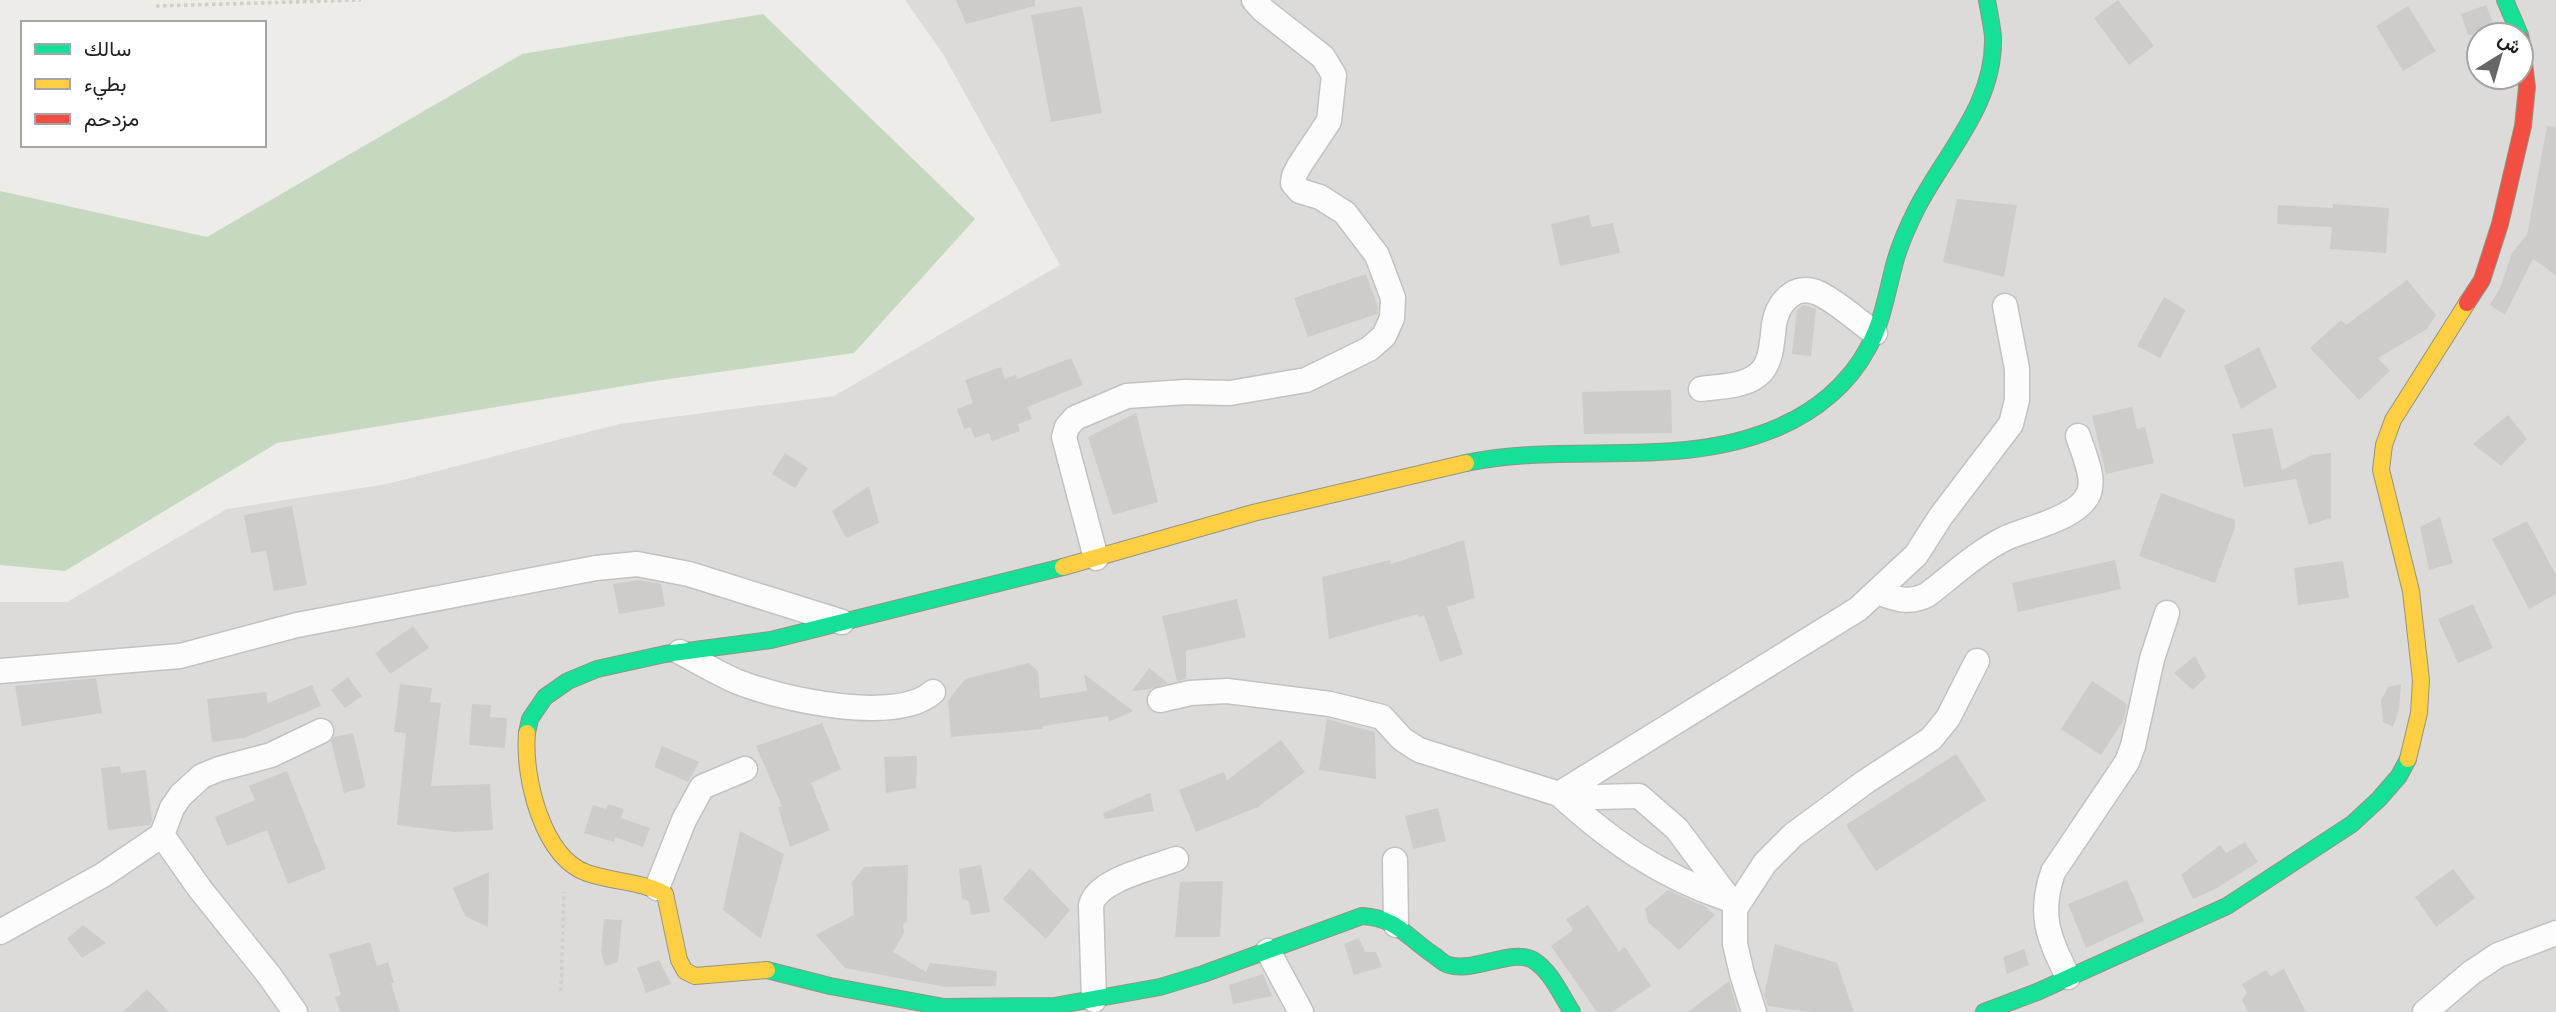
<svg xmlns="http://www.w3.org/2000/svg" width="2556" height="1012" viewBox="0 0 2556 1012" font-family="'Noto Sans',Vazirmatn,sans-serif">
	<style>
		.residential { fill: #dcdbd9; fill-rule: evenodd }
		.forest { fill: #c6d9c0 }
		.building { fill: #ceccc9 }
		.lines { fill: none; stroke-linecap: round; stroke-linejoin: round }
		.street-casing { stroke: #c3c2c0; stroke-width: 27 }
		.fast-casing { stroke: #929582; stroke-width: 18 }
		.slow-casing { stroke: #929582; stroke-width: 18 }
		.jam-casing { stroke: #929582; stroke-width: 18 }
		.path { stroke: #d5cbc8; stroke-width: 3.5; stroke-dasharray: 3.5 3.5; stroke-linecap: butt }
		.street { stroke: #fcfcfc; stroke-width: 24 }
		.fast { stroke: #16e098; stroke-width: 16 }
		.slow { stroke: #ffcf43; stroke-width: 16 }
		.jam { stroke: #f24e42; stroke-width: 16 }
	</style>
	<rect width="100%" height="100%" fill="#edece8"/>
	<path class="residential" d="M905 0H2556V1012H0V602H67L227 509 387 484 619 424 834 396 1060 265 943 54ZM2479 35H2521V77H2479Z"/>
	<polygon class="forest" points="763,14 975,219 854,353 655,381 277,443 65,571 0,565 0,191 207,237 522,54"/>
	<g class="building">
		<polygon points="956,0 1035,0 1035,6 966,24"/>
		<polygon points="2118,0 2154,46 2129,65 2094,18"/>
		<polygon points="2486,5 2498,35 2468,35 2461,14"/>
		<polygon points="1082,6 1102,113 1051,122 1031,15"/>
		<polygon points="2408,6 2436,51 2403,71 2376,26"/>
		<polygon points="2547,126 2556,127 2556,275 2533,259 2505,315 2490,305 2501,286 2512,253 2527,235"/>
		<polygon points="1957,199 2017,205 2004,277 1943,262"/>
		<polygon points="2333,204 2389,208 2386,253 2330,249 2332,227 2277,224 2278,205 2333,208"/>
		<polygon points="1589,215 1592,227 1613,223 1620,253 1560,266 1551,224"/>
		<polygon points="1366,274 1378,307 1377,314 1308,337 1294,298"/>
		<polygon points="2407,280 2436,315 2427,329 2378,358 2390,371 2359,400 2310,348 2341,320 2346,325"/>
		<polygon points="2164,297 2186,310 2160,358 2137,346"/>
		<polygon points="1804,305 1816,309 1811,356 1792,354 1797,310"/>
		<polygon points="2259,347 2277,387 2241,409 2224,366"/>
		<polygon points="1071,358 1083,385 1027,407 1032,419 1018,424 1020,431 992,441 989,433 975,438 970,427 964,429 957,409 973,403 965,380 1001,367 1005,379 1016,375 1017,379"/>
		<polygon points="1671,390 1672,433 1584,434 1582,392"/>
		<polygon points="2132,407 2137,429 2145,427 2154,463 2106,474 2092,416"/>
		<polygon points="1136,413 1158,502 1113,515 1088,437"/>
		<polygon points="2508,415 2527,439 2501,466 2473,444"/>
		<polygon points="2272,428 2282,470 2312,455 2331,453 2331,518 2309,525 2296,479 2244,487 2232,434"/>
		<polygon points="785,453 808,468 795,488 772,474"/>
		<polygon points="869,486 879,523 846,538 832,511"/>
		<polygon points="2161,493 2235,520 2235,527 2215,583 2139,556"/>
		<polygon points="292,506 307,585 274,591 266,551 251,553 244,515"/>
		<polygon points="2440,517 2453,563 2429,570 2420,527"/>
		<polygon points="2527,521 2556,575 2556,594 2529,609 2492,539"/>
		<polygon points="1464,540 1475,598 1447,607 1463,654 1440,662 1424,615 1418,617 1418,614 1329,639 1322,577 1390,560 1391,564"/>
		<polygon points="2115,560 2121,589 2018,612 2012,583"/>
		<polygon points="2343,561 2349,598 2298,605 2294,568"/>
		<polygon points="639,580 661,584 665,606 619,614 613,584"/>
		<polygon points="1237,599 1246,637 1186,651 1186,679 1177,681 1162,616"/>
		<polygon points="2473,604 2493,648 2458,663 2438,619"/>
		<polygon points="413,626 429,648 390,674 375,653"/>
		<polygon points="2195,656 2206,677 2193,690 2174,673"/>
		<polygon points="1029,663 1038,671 1040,698 1087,691 1084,674 1133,711 1109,722 1108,716 1043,726 1043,729 951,737 948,701 965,679"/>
		<polygon points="1149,668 1168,683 1150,689 1132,691"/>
		<polygon points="348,677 362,696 345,708 331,690"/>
		<polygon points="96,678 102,713 22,726 15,686"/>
		<polygon points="2092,681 2127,704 2123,721 2101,755 2061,729"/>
		<polygon points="400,684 432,688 430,702 441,703 431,786 490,784 493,830 454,832 397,825 406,733 394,732"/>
		<polygon points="2401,684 2399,710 2393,727 2383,722 2381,700 2388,687"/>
		<polygon points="312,685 321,706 244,738 212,742 207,699 266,692 268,703"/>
		<polygon points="472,704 491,705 490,717 507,718 505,748 469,745"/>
		<polygon points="1327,719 1375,732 1376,779 1319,770"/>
		<polygon points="822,723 841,769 811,783 830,830 790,847 778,807 782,806 756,746"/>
		<polygon points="353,733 366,787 344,793 331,741 334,737"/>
		<polygon points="1281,740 1305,772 1258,807 1196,832 1179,790 1224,772 1227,780"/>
		<polygon points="662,746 699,762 688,782 654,767"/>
		<polygon points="1956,754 1986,800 1876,871 1846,825"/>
		<polygon points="917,756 916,788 886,793 884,757"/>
		<polygon points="120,766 121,773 146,770 152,820 150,825 108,830 101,768"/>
		<polygon points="287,771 326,869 288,884 267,830 227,846 215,817 255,800 249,786"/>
		<polygon points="1150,793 1154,811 1105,819 1103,813"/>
		<polygon points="608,804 624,809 621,818 650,828 643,847 615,837 614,842 584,833 593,805 606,809"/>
		<polygon points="1438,808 1446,841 1413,849 1405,816"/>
		<polygon points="740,831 784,854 761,939 723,910"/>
		<polygon points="2245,842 2258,862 2217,888 2193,899 2181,875 2220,845 2226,853"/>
		<polygon points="908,865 907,921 903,925 904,933 893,952 926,972 930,963 997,971 996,986 946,987 845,968 816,935 854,915 852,882 864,867"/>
		<polygon points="981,865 990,912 971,915 969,901 962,899 959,869"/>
		<polygon points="1030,868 1070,910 1046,939 1003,899"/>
		<polygon points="2453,869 2475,898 2436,927 2415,897"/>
		<polygon points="489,872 488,927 465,916 453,888"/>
		<polygon points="2127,880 2144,921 2086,948 2068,904"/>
		<polygon points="1223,881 1220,937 1175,937 1180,882"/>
		<polygon points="1668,890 1706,907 1715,915 1679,950 1648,922 1645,909"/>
		<polygon points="1588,905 1619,952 1625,947 1651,986 1612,1012 1597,1012 1551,946 1573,930 1566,919"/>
		<polygon points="604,919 622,920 618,962 605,966 601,951"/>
		<polygon points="83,925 106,943 82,958 67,939"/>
		<polygon points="1359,938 1365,952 1376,952 1382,967 1354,975 1344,944"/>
		<polygon points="370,942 377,966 388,962 394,983 391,983 400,1012 340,1012 335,997 341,995 329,954"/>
		<polygon points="1775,944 1837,963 1854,1012 1810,1012 1768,1006 1764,995"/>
		<polygon points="2024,949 2029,965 2007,974 2003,957"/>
		<polygon points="659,960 671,984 646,993 637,968"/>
		<polygon points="2284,969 2306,1012 2248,1012 2242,1000 2247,993 2242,984 2266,970 2271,976"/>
		<polygon points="1263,974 1272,996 1233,1004 1229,985"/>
		<polygon points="1729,981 1738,1012 1688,1012"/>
		<polygon points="147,989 169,1012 123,1012"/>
	</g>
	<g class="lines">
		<g class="street-casing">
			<g id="street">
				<path d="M1701 389C1721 386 1748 387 1762 371 1772 359 1772 340 1774 325 1777 304 1794 282 1818 293 1835 300 1859 322 1875 333"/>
				<polyline points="1096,558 1064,437 1067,427 1075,418 1127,396 1185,392 1230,393 1306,380 1369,349 1384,336 1392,318 1393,298 1377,255 1345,213 1320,197 1300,191 1293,183 1294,176 1299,166 1329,121 1334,75 1323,57 1263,10 1254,0"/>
				<path d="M1877 592C1896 599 1909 604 1927 595 1952 576 1977 552 2006 538 2028 528 2079 518 2089 493 2095 477 2083 452 2078 436"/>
				<path d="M680 652C699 662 719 674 738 682 781 699 896 725 933 692"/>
				<polyline points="0,671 180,656 297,625 596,568 637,564 689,574 842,622"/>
				<polyline points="1160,700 1190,693 1227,691 1330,704 1382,717 1402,739 1419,750 1559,794 1595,797 1639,796 1677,829 1729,899"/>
				<polyline points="162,835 200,889 269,975 295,1012"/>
				<polyline points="1395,860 1396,925"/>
				<polyline points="657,888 684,820 702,787 745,769"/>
				<path d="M1728 899C1660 876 1612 842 1559 794L1858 609 1916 555 1941 516 2011 424 2017 400V369L2005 306"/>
				<polyline points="0,932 103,875 162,835 172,808 181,795 202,776 219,769 271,755 321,731"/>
				<polyline points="1268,951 1301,1012"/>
				<path d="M2068 977C2049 938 2038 916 2053 872L2127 762 2133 746 2152 659 2167 613"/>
				<path d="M1094 1000 1091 905C1098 879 1153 868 1176 859"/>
				<polyline points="1754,1012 1742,974 1735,944 1735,909 1765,863 1793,835 1865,782 1931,739 1948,718 1977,661"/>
				<polyline points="2425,1012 2471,973 2498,955 2556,933"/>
			</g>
		</g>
		<g class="fast-casing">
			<g id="fast">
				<polyline points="2505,0 2520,35"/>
				<path d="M1466 463C1570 441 1678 471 1779 427 1816 411 1849 384 1868 348 1883 321 1887 291 1895 262 1900 243 1908 226 1917 208 1946 152 1995 104 1993 37 1992 25 1989 12 1987 0"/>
				<polyline points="527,733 530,719 545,697 568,681 597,669 665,654 771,640 1063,567"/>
				<path d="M767 970 830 986 944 1007 1054 1006 1160 987 1203 974 1362 916C1398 918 1407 938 1435 956 1439 959 1444 964 1449 965 1473 973 1513 948 1533 960 1551 971 1561 995 1572 1012"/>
				<polyline points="1984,1012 2037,992 2227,906 2352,824 2379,799 2399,776 2408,759"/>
			</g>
		</g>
		<g class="slow-casing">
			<g id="slow">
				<polyline points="1063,567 1253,513 1466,463"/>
				<path d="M527 733C523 776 542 857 587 873 613 882 640 881 665 894L679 960 685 971 695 976 767 970"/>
				<polyline points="2408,759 2419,713 2421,680 2411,591 2381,470 2384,445 2393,420 2467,303"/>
			</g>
		</g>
		<g class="jam-casing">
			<polyline id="jam" points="2467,303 2482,280 2500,224 2523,126 2527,87 2521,39"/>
		</g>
		<g class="path">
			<polyline points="156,6 361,0"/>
			<polyline points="561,991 564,892"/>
		</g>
		<use href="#street" class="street"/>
		<use href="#fast" class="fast"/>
		<use href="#slow" class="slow"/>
		<use href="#jam" class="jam"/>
	</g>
	<rect x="21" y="21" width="245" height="126" fill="#ffffff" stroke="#a5a5a5" stroke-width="2"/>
	<rect x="35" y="44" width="35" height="10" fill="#16e098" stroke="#a5a5a5" stroke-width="2"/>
	<text x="84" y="56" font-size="21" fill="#1f1f1f">سالك</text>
	<rect x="35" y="79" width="35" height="10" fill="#ffcf43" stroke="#a5a5a5" stroke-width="2"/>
	<text x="84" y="91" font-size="21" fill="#1f1f1f">بطيء</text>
	<rect x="35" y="114" width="35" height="10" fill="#f24e42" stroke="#a5a5a5" stroke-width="2"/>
	<text x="84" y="126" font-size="21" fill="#1f1f1f">مزدحم</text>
	<g transform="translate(2500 56) rotate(37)"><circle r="33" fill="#ffffff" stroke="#a5a5a5" stroke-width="2"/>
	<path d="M0-5L12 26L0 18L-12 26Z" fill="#676765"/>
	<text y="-10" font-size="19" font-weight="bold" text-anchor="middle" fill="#1f1f1f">ش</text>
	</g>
</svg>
